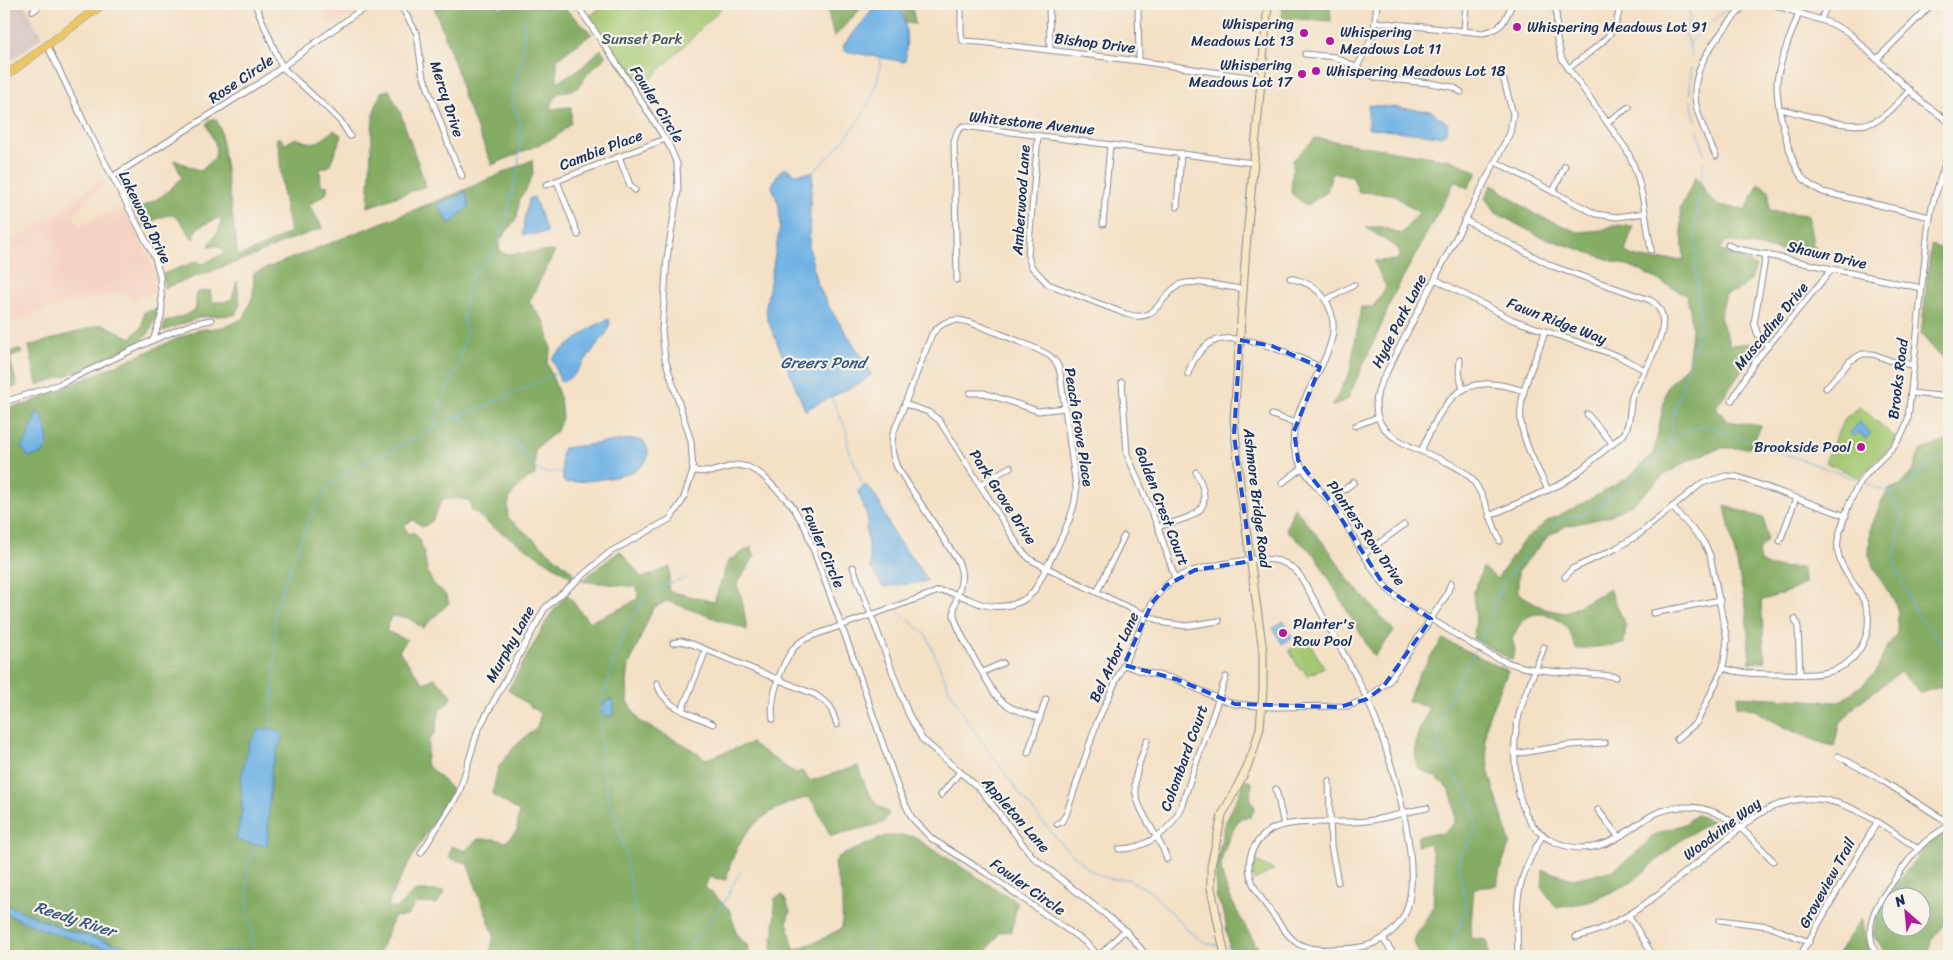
<svg xmlns="http://www.w3.org/2000/svg" width="1953" height="960" viewBox="0 0 1953 960" font-family="Sriracha,sans-serif">
	<style>
		.built { fill: #f5d3c2 }
		.industrial { fill: #d1c0bd }
		.green { fill: #a5c872; stroke: #607c68 }
		.forest { fill: #84ac64; stroke: #506e61; fill-rule: evenodd }
		.water { fill: #6fb2e5; stroke: #4570a2 }
		.lines { fill: none; stroke-linecap: round; stroke-linejoin: round }
		.stream { stroke: #6fb2e5; stroke-width: 1 }
		.minor-casing { stroke: #888892; stroke-width: 7 }
		.secondary-casing { stroke: #888892; stroke-width: 9 }
		.primary-casing { stroke: #888892; stroke-width: 9 }
		.minor { stroke: #fff; stroke-width: 5 }
		.secondary { stroke: #f7e8c3; stroke-width: 7 }
		.primary { stroke: #ebc669; stroke-width: 8 }
		.marked { fill: none; stroke: #1d4ed8; stroke-width: 4; stroke-dasharray: 10 6; stroke-linejoin: round }
		.poi-dot { fill: #b5179e; stroke: #f7f3e8; stroke-width: 2 }
		.labels { text-anchor: middle; dominant-baseline: central; stroke-width: 4.5; stroke-linejoin: round; paint-order: stroke }
		.poi-label { font-size: 15px; fill: #1b2f5e; stroke: #f7f3e8; text-anchor: start }
		.park-label { font-size: 15px; fill: #3e5563; stroke: #f7f3e8 }
		.street-label { font-size: 15px; fill: #1b2f5e; stroke: #f7f3e8 }
		.water-label { font-size: 16px; font-style: italic; fill: #345686; stroke: #f7f3e8 }
	</style>
	<rect width="100%" height="100%" fill="#f7f3e8"/>
	<filter id="ink" filterUnits="userSpaceOnUse"><feTurbulence type="fractalNoise" baseFrequency=".02" numOctaves="2"/><feDisplacementMap in="SourceGraphic" scale="10" xChannelSelector="R" yChannelSelector="G"/><feConvolveMatrix kernelMatrix="1 2 1 2 8 2 1 2 1" color-interpolation-filters="sRGB"/></filter>
	<filter id="wash" filterUnits="userSpaceOnUse"><feTurbulence type="fractalNoise" baseFrequency=".0096" numOctaves="4" result="noise"/><feDisplacementMap in="SourceGraphic" scale="20" xChannelSelector="R" yChannelSelector="G"/><feGaussianBlur stdDeviation="1.12" result="paint"/><feColorMatrix in="noise" values="0 0 0 0 0 0 0 0 0 0 0 0 0 0 0 0 0 1.4 0 .05"/><feComposite in="paint" operator="in"/></filter>
	<g filter="url(#wash)">
		<rect width="100%" height="100%" fill="#f4e0c5"/>
		<g class="built">
			<polygon points="322,4 364,4 331,25"/>
			<polygon points="107,178 110,182 89,195 81,208 73,214 78,227 122,206 131,220 154,268 158,291 134,300 126,292 96,297 48,309 4,325 4,245 57,214 86,191"/>
		</g>
		<polygon class="industrial" points="4,4 24,4 42,37 4,66"/>
		<g class="green">
			<polygon points="606,4 726,4 638,92 587,18"/>
			<polygon points="1860,407 1897,439 1860,478 1825,462 1844,419"/>
			<polygon points="1307,639 1324,667 1307,676 1303,668 1300,670 1289,650"/>
			<polygon points="1253,859 1274,870 1254,880 1251,872"/>
		</g>
		<g class="forest">
			<polygon points="433,4 499,4 500,9 506,4 540,4 543,7 547,4 560,4 592,34 557,59 557,82 581,68 601,49 606,57 589,72 578,88 557,94 549,109 571,107 571,123 556,137 492,165 463,95 458,73"/>
			<polygon points="826,4 865,4 834,37"/>
			<polygon points="903,4 912,4 915,24 906,23"/>
			<polygon points="1283,4 1330,4 1331,21 1282,18"/>
			<polygon points="389,90 400,112 426,186 368,207 373,114 381,92"/>
			<path d="M212 119H216L220 128 238 256 260 248 290 232 283 196 279 148 276 139 280 137 285 144 296 138C315 146 319 143 334 130L342 136 329 166 320 169 321 185 328 186 326 194 309 205 323 228 289 240 256 255 164 288 163 274 197 261 203 264 225 253 220 246H209C213 234 224 231 220 217L197 228 193 239C172 209 176 210 143 226L135 210C156 201 167 194 182 177L174 160 201 171 215 157 216 145 206 124Z"/>
			<polygon points="1315,138 1451,160 1478,172 1468,188 1455,181 1392,298 1382,324 1347,400 1332,406 1350,372 1361,307 1373,307 1386,287 1374,261 1398,260 1399,249 1365,227 1382,227 1401,234 1419,213 1392,194 1359,192 1352,176 1332,172 1327,192 1306,206 1291,193 1293,160"/>
			<path d="M532 160 533 174 525 192 520 197 517 218 499 241V249L504 254 555 251 529 302 545 322 551 350 547 363 560 397 562 418 557 431 535 449V475C516 487 506 494 508 518L574 573 571 577 490 525 471 509 470 501 457 498 442 500 432 521 423 527 413 520 404 525 408 534 414 532C427 546 423 568 432 581 438 591 444 587 449 603L423 628 408 618 391 616 386 631 407 640 399 651 423 683 435 678 452 695 448 703 440 709 435 733 429 740 426 764 455 792C434 819 418 846 402 876 397 886 390 895 388 908H397L415 891H445L437 904 416 903 407 916 394 917 378 956H262L255 951 248 950 190 956 144 950 116 944 64 929 4 904V408L27 404 197 330 224 327 244 318 253 295 254 273 462 191Z"/>
			<path d="M1696 176 1708 195 1718 206 1746 209 1759 184 1769 190V211L1808 215 1813 244 1823 258 1727 241 1720 249 1756 266C1751 284 1743 289 1726 294L1720 317 1730 345 1755 343 1752 355 1716 407 1727 421 1761 426 1750 448H1721L1691 459 1664 475 1635 502 1607 517 1566 526 1548 536 1518 571V593L1545 609 1566 613 1609 589 1626 626 1624 644 1576 649C1574 644 1572 636 1569 631 1561 617 1537 608 1525 619 1519 624 1515 632 1512 639L1515 649 1512 660 1473 639 1476 621 1473 594 1483 567 1497 579 1524 540 1549 520 1576 507 1629 477 1654 452 1667 387 1688 364 1692 331 1690 308 1686 295 1639 270 1537 235 1496 213 1485 198 1492 184 1534 214 1578 232 1602 230 1614 225 1633 226 1625 252C1644 262 1663 260 1684 259L1680 209Z"/>
			<polygon points="1931,245 1949,251 1949,362 1939,355 1921,334"/>
			<polygon points="237,281 240,304 235,315 201,317 163,331 165,322 186,315 196,309 196,293 210,290 212,302 224,302 232,299"/>
			<path d="M158 309C155 318 153 328 147 335 131 354 63 377 37 385L29 346 103 324 131 338 142 326 144 312Z"/>
			<polygon points="19,349 22,353 10,358 17,386 4,391 4,353"/>
			<path d="M1949 440V684L1921 693 1900 672 1857 704 1839 725 1834 747C1814 740 1794 733 1775 722 1757 712 1758 709 1736 706L1738 696 1839 702 1861 686 1876 672 1886 649 1897 633 1898 612 1895 602 1878 576 1869 555 1870 530 1883 498 1890 489 1900 485 1913 471 1920 451Z"/>
			<polygon points="1725,506 1764,518 1767,539 1758,552 1760,562 1770,567 1803,568 1804,583 1795,589 1761,601 1765,661 1750,663 1746,608"/>
			<polygon points="1294,507 1329,550 1347,578 1394,631 1374,657 1315,555 1286,530"/>
			<path d="M751 547 755 556 737 584 742 600 747 630 667 601 653 608 629 665 627 683 628 703 640 722 687 746 706 759 751 743 795 773 802 771 810 781 858 766 866 788 876 804 889 813 883 823 831 836 814 804 808 797C760 811 738 831 726 880L709 877 705 887 729 909 738 937 747 945 749 952 748 956H489L494 935 467 863 449 858 451 846 465 851 478 839H495L506 842 517 830 519 811 492 795 498 768 514 747 537 727 541 714 508 690 550 615 567 594 589 622 624 607 638 598 637 587 581 581 620 551 642 578 670 567 668 591 714 602 728 561Z"/>
			<path d="M1443 639 1508 671 1488 718 1485 736 1489 773 1510 843 1500 869 1497 886 1474 888 1470 938 1487 940 1489 956H1420L1413 941 1433 907 1435 867 1430 843 1417 846 1418 836 1443 833 1455 823C1455 788 1447 782 1417 768 1413 738 1417 735 1429 708L1408 701 1417 677Z"/>
			<path d="M1246 779 1252 783 1250 800 1255 807 1251 817 1240 818C1232 832 1222 849 1221 865 1220 886 1251 938 1264 956H1231L1224 913 1216 896V876L1218 854 1226 821Z"/>
			<polygon points="1697,815 1712,821 1682,839 1632,882 1592,901 1557,908 1542,888 1543,870 1573,879 1614,870 1641,849 1653,835 1684,824"/>
			<path d="M1949 830 1948 919 1931 940 1929 956H1887L1873 935 1878 912 1893 887 1926 846ZM1890 898H1920V928H1890Z"/>
			<path d="M885 836H912L1017 902 1012 931 1000 932 987 951 989 956H771L774 932 775 898 783 895 790 911 787 921 794 950 818 941 842 928C842 915 843 899 840 887 837 876 831 867 838 857Z"/>
			<path d="M4 913C48 933 96 948 144 956H4Z"/>
			<polygon points="1861,919 1871,956 1836,956"/>
		</g>
		<g class="water">
			<path d="M873 4H901C901 12 904 17 905 24 907 36 907 50 905 62L845 51 843 46 870 13Z"/>
			<path d="M1368 105 1431 111 1448 124C1447 131 1447 134 1440 136L1368 128Z"/>
			<path d="M786 168 796 174 813 172 810 209 809 247 816 281 829 307 862 357 871 375 862 382 805 410 767 318 766 306 780 226 779 206 772 186C775 179 778 170 786 168Z"/>
			<polygon points="466,192 469,206 450,224 437,205"/>
			<polygon points="534,197 546,229 546,233 523,235 524,220 529,199"/>
			<polygon points="609,319 610,323 607,332 574,375 563,382 560,381 552,358 592,327"/>
			<path d="M37 412 40 413C47 426 52 442 42 454L29 457 21 448 27 439Z"/>
			<polygon points="1859,422 1871,433 1866,439 1858,432 1854,437 1850,433"/>
			<path d="M632 439 644 441C646 446 649 450 648 456 643 480 586 480 566 483L563 481 561 455 564 448Z"/>
			<path d="M866 485C881 499 885 519 895 536 905 552 919 564 927 580L924 582 883 587 871 568 866 528 868 519 858 491 863 486Z"/>
			<polygon points="1284,621 1293,638 1282,644 1273,628"/>
			<polygon points="611,699 614,705 612,717 603,714 602,705"/>
			<polygon points="270,728 280,731 282,738 272,766 271,775 267,846 237,841 236,839 242,811 241,778 249,743 259,730"/>
			<polygon points="4,904 64,929 116,944 144,950 190,956 248,950 255,951 262,956 144,956 88,944 43,930 4,913"/>
		</g>
		<g class="lines">
			<g class="stream">
				<polyline points="1688,4 1690,19 1685,30 1692,58"/>
				<polyline points="1689,43 1732,4"/>
				<polyline points="1690,94 1691,68"/>
				<polyline points="1691,101 1696,121"/>
				<polyline points="1698,130 1704,154"/>
				<path d="M813 172C846 141 879 104 881 56"/>
				<polyline points="832,398 846,429 848,446 863,486"/>
				<polyline points="458,417 485,429 497,438 516,444 538,470 546,473 561,472"/>
				<path d="M437 428 435 422 442 399 458 368 466 331 463 317 469 279 495 252 505 223 517 174 519 160 520 120 512 103V98C517 78 527 39 523 19"/>
				<polyline points="7,437 17,440"/>
				<polyline points="1669,445 1673,415 1697,337 1700,311 1696,269 1696,215 1704,162"/>
				<polyline points="1865,483 1889,493 1902,513 1894,562 1914,610 1949,652"/>
				<polyline points="1889,493 1904,489 1925,468 1949,452"/>
				<polyline points="898,611 927,636 949,689 966,719 1022,797 1063,846 1090,870 1101,876 1110,879 1127,879 1150,891 1190,932 1205,943 1220,946"/>
				<path d="M1479 644 1503 582 1541 537 1559 521 1570 516 1582 515 1598 506 1635 477 1682 433C1692 428 1700 427 1711 427L1858 480"/>
				<polyline points="270,728 275,678 275,607 309,519 328,487 348,471 366,462 437,428 457,417 485,406 557,373"/>
				<polyline points="1227,946 1250,956"/>
				<path d="M255 951C250 933 244 877 250 859 252 854 255 851 256 845"/>
				<polyline points="638,956 638,923 619,827 609,801 602,763 600,718 602,699 609,680 611,665 630,620 646,598 654,592 664,585 687,578"/>
				<polyline points="681,956 693,941 719,911 740,872"/>
				<polyline points="866,956 870,932"/>
				<path d="M1453 956C1448 940 1463 925 1465 909 1467 892 1454 867 1460 853 1462 850 1466 847 1468 845 1472 840 1475 830 1476 823 1478 795 1436 763 1437 733 1439 711 1464 671 1475 650"/>
			</g>
		</g>
	</g>
	<g filter="url(#ink)">
		<g class="lines">
			<g class="minor-casing">
				<g id="minor">
					<polyline points="255,4 282,67 330,111 341,122 350,136"/>
					<polyline points="400,4 417,34 422,72 452,154 462,176"/>
					<polyline points="961,4 961,35 963,41 980,42 1139,61 1261,79"/>
					<polyline points="1049,4 1050,50"/>
					<polyline points="1138,4 1139,61"/>
					<path d="M1556 4 1557 40 1562 59 1626 149C1643 179 1645 216 1651 250"/>
					<polyline points="1771,4 1830,23 1849,33 1923,103 1949,122"/>
					<polyline points="33,11 42,4"/>
					<path d="M1799 13C1792 33 1782 54 1778 75 1773 97 1789 158 1801 176 1807 184 1815 188 1823 192L1930 217"/>
					<polyline points="1821,20 1827,4"/>
					<path d="M1375 22 1483 33C1502 29 1505 21 1512 4"/>
					<polyline points="1464,30 1466,4"/>
					<polyline points="1305,54 1335,57 1377,78 1430,83 1453,87 1461,92"/>
					<polyline points="1878,58 1932,4"/>
					<polyline points="1357,67 1373,36 1377,4"/>
					<path d="M1568 69C1590 50 1621 37 1619 4"/>
					<path d="M1779 109C1806 113 1854 134 1878 120 1890 113 1900 100 1910 90"/>
					<polyline points="1607,122 1629,107"/>
					<path d="M1038 136 1028 256 1031 266 1048 284 1126 314C1158 324 1157 298 1179 285 1191 278 1228 288 1244 289"/>
					<path d="M1716 156C1709 141 1701 125 1697 109 1686 67 1721 33 1745 4"/>
					<polyline points="619,157 630,185 635,190"/>
					<polyline points="1496,162 1596,214 1617,217 1645,213"/>
					<polyline points="112,177 260,83 355,14 366,8 383,4"/>
					<polyline points="557,181 578,235"/>
					<polyline points="546,185 665,139"/>
					<polyline points="1553,192 1565,166"/>
					<polyline points="1177,207 1181,153"/>
					<path d="M1465 220 1552 266 1650 300C1684 320 1640 372 1632 397 1629 409 1631 423 1624 434L1572 477 1561 484 1489 516"/>
					<polyline points="1103,224 1110,145"/>
					<polyline points="1728,245 1734,248 1921,288"/>
					<polyline points="1766,254 1754,323 1758,335 1768,346"/>
					<path d="M1290 278C1304 281 1316 286 1324 298 1359 346 1282 401 1295 450 1301 475 1326 494 1340 515 1355 538 1368 567 1387 588 1401 604 1421 613 1439 624 1466 640 1492 660 1523 667 1553 674 1586 672 1616 677"/>
					<polyline points="1435,279 1513,320 1618,356 1645,370"/>
					<polyline points="957,280 954,141 957,132 963,126 1253,163"/>
					<polyline points="1326,300 1354,285"/>
					<path d="M1545 332C1536 360 1518 391 1521 422 1524 445 1538 469 1548 490"/>
					<polyline points="153,340 192,324 211,320"/>
					<polyline points="1460,360 1459,372 1463,390"/>
					<path d="M1188 374C1192 361 1202 344 1217 340 1244 332 1295 356 1320 367"/>
					<polyline points="1122,382 1127,454 1158,527 1175,578"/>
					<polyline points="1826,388 1850,361 1862,354 1873,354 1894,362 1914,365"/>
					<polyline points="970,393 984,393 1038,411 1065,408"/>
					<polyline points="1911,393 1949,397"/>
					<polyline points="1732,400 1754,363 1832,269"/>
					<polyline points="4,402 60,384 153,340 161,317 162,306 160,276 155,258 87,128 47,45"/>
					<polyline points="905,404 928,412 939,420 1021,550 1031,560 1123,605 1165,623 1186,626 1219,621"/>
					<polyline points="1587,414 1613,444"/>
					<polyline points="1272,415 1296,423"/>
					<polyline points="1355,426 1378,417"/>
					<path d="M1421 451C1446 397 1459 370 1524 391"/>
					<polyline points="693,471 710,472 737,465 748,467 761,474 791,504 805,527 854,660 899,791 912,818 932,839 986,873 1085,942 1099,956"/>
					<polyline points="1282,483 1302,468"/>
					<polyline points="980,485 1010,467"/>
					<polyline points="1330,501 1354,482"/>
					<polyline points="1672,507 1703,541 1710,555 1727,640 1723,668 1697,722 1677,739"/>
					<path d="M1158 527C1193 516 1218 514 1196 472"/>
					<path d="M1500 541C1493 525 1481 486 1469 476 1437 447 1357 448 1380 385L1510 133 1513 114 1501 70"/>
					<polyline points="1780,541 1796,498"/>
					<polyline points="1364,554 1404,525"/>
					<polyline points="853,567 908,713 922,739 981,790 1032,856 1125,930 1147,956"/>
					<polyline points="1565,577 1572,569 1615,549 1638,535 1702,483 1726,476 1738,477 1846,516"/>
					<polyline points="1097,592 1124,536"/>
					<polyline points="1653,613 1720,600"/>
					<polyline points="1795,619 1798,627 1800,674"/>
					<polyline points="673,643 681,641 692,644 816,695 830,706 837,725"/>
					<path d="M1544 647C1534 674 1520 702 1516 730 1513 753 1515 791 1525 812 1537 840 1569 853 1598 846 1633 837 1645 805 1690 807 1728 809 1750 836 1773 861"/>
					<polyline points="1124,665 1144,672 1176,679 1219,699 1235,704 1271,707 1348,706 1367,699 1389,681 1446,596 1451,583"/>
					<path d="M1723 668C1741 674 1760 674 1779 674 1795 674 1813 676 1828 672 1854 666 1871 640 1868 614 1863 584 1830 569 1839 535 1845 515 1852 491 1865 476 1882 455 1900 447 1908 419L1928 229 1932 206 1949 150"/>
					<polyline points="983,672 1003,663"/>
					<path d="M657 683C663 708 692 714 713 724"/>
					<polyline points="682,710 706,650"/>
					<path d="M773 719C769 701 781 665 793 649 798 643 804 639 812 636L939 591C954 591 967 599 981 604 1001 610 1027 605 1037 586 1049 561 1078 514 1076 487L1060 373C1059 366 1056 361 1051 357 1043 350 968 320 958 320 947 320 938 326 932 334L893 434C891 447 892 455 897 467L958 561C968 585 953 593 954 614 955 629 985 677 994 693 1006 709 1022 712 1040 718"/>
					<path d="M1147 740C1143 753 1137 767 1135 781 1133 810 1159 833 1167 859"/>
					<polyline points="1028,753 1046,699"/>
					<polyline points="1514,754 1570,745 1605,743"/>
					<polyline points="1838,756 1880,779 1949,823"/>
					<polyline points="1329,781 1331,846 1338,882"/>
					<polyline points="1276,789 1284,825"/>
					<polyline points="941,795 960,772"/>
					<polyline points="1598,810 1618,836"/>
					<path d="M1057 824 1061 822 1066 815 1097 722 1152 603C1158 593 1166 584 1176 578 1194 567 1253 557 1274 560 1284 561 1291 566 1298 573 1310 591 1320 611 1331 631 1345 656 1360 681 1371 708 1390 754 1430 878 1401 921 1384 945 1362 949 1335 949 1322 950 1309 950 1297 943 1287 936 1281 925 1274 916 1259 896 1241 875 1253 849 1257 841 1264 834 1272 829 1294 818 1340 824 1366 821 1386 819 1407 811 1427 808"/>
					<path d="M1119 849C1145 849 1171 832 1181 807L1226 677"/>
					<polyline points="421,853 459,793 478,730 545,608 610,552 670,519 683,500 693,471 691,441 665,359 662,331 667,258 678,191 677,164 669,145 616,62 576,4"/>
					<polyline points="1629,916 1653,956"/>
					<polyline points="1720,920 1768,926 1809,942"/>
					<path d="M1576 937C1620 927 1653 899 1687 871 1709 854 1731 836 1753 818 1815 775 1865 812 1918 849"/>
					<polyline points="1383,939 1395,956"/>
					<polyline points="1099,956 1125,930"/>
					<path d="M1518 956C1516 902 1514 883 1543 835"/>
					<polyline points="1800,956 1877,822"/>
					<path d="M1877 956C1861 925 1877 904 1895 879 1904 866 1913 853 1924 843 1932 836 1941 831 1949 825"/>
				</g>
			</g>
			<g class="secondary-casing">
				<polyline id="secondary" points="1225,956 1211,888 1211,866 1222,815 1246,770 1254,749 1260,728 1263,690 1263,651 1240,485 1234,419 1246,248 1268,4"/>
			</g>
			<g class="primary-casing">
				<polyline id="primary" points="4,77 103,4"/>
			</g>
			<use href="#minor" class="minor"/>
			<use href="#secondary" class="secondary"/>
			<use href="#primary" class="primary"/>
		</g>
	</g>
	<path class="marked" d="M1240 340 1272 346 1320 367 1294 431 1298 460 1330 501 1385 587 1431 619 1383 687 1367 699 1340 707 1235 704 1176 679 1124 665 1152 603 1167 585 1195 570 1251 561 1234 435Z"/>
	<g class="poi-dot">
		<circle cx="1517" cy="27" r="5"/>
		<circle cx="1304" cy="33" r="5"/>
		<circle cx="1330" cy="41" r="5"/>
		<circle cx="1316" cy="71" r="5"/>
		<circle cx="1302" cy="74" r="5"/>
		<circle cx="1861" cy="447" r="5"/>
		<circle cx="1283" cy="633" r="5"/>
	</g>
	<g class="labels">
		<g class="poi-label">
			<text x="1294" y="24" text-anchor="end">Whispering<tspan x="1294" dy="17">Meadows Lot 13</tspan></text>
			<text x="1527" y="27">Whispering Meadows Lot 91</text>
			<text x="1340" y="32">Whispering<tspan x="1340" dy="17">Meadows Lot 11</tspan></text>
			<text x="1292" y="65" text-anchor="end">Whispering<tspan x="1292" dy="17">Meadows Lot 17</tspan></text>
			<text x="1326" y="71">Whispering Meadows Lot 18</text>
			<text x="1851" y="447" text-anchor="end">Brookside Pool</text>
			<text x="1293" y="624">Planter's<tspan x="1293" dy="17">Row Pool</tspan></text>
		</g>
		<g class="park-label">
			<text x="642" y="39">Sunset Park</text>
		</g>
		<g class="street-label">
			<text transform="translate(1095 43) rotate(7)">Bishop Drive</text>
			<text transform="translate(241 79) rotate(-34)">Rose Circle</text>
			<text transform="translate(447 99) rotate(72)">Mercy Drive</text>
			<text transform="translate(657 104) rotate(58)">Fowler Circle</text>
			<text transform="translate(1032 123) rotate(6)">Whitestone Avenue</text>
			<text transform="translate(601 150) rotate(-21)">Cambie Place</text>
			<text transform="translate(1021 200) rotate(-86)">Amberwood Lane</text>
			<text transform="translate(145 217) rotate(64)">Lakewood Drive</text>
			<text transform="translate(1827 255) rotate(13)">Shawn Drive</text>
			<text transform="translate(1399 321) rotate(-63)">Hyde Park Lane</text>
			<text transform="translate(1557 321) rotate(21)">Fawn Ridge Way</text>
			<text transform="translate(1771 326) rotate(-51)">Muscadine Drive</text>
			<text transform="translate(1898 379) rotate(-83)">Brooks Road</text>
			<text transform="translate(1079 427) rotate(81)">Peach Grove Place</text>
			<text transform="translate(1003 497) rotate(57)">Park Grove Drive</text>
			<text transform="translate(1257 498) rotate(83)">Ashmore Bridge Road</text>
			<text transform="translate(1162 506) rotate(69)">Golden Crest Court</text>
			<text transform="translate(1366 533) rotate(55)">Planters Row Drive</text>
			<text transform="translate(823 547) rotate(67)">Fowler Circle</text>
			<text transform="translate(510 644) rotate(-61)">Murphy Lane</text>
			<text transform="translate(1114 657) rotate(-65)">Bel Arbor Lane</text>
			<text transform="translate(1184 758) rotate(-70)">Colombard Court</text>
			<text transform="translate(1016 815) rotate(49)">Appleton Lane</text>
			<text transform="translate(1722 829) rotate(-37)">Woodvine Way</text>
			<text transform="translate(1827 883) rotate(-61)">Groveview Trail</text>
			<text transform="translate(1028 887) rotate(35)">Fowler Circle</text>
		</g>
		<g class="water-label">
			<text x="823" y="362">Greers Pond</text>
			<text transform="translate(75 919) rotate(18)">Reedy River</text>
		</g>
	</g>
	<rect width="1953" height="960" fill="none" stroke="#f7f3e8" stroke-width="20"/>
	<g transform="translate(1906 912) rotate(333)"><circle r="24" fill="#f7f3e8" stroke="#9fa5b1"/>
	<path d="M0-4L9 19L0 12L-9 19Z" fill="#b5179e"/>
	<text y="-8" font-size="14" font-weight="bold" text-anchor="middle" fill="#1b2f5e">N</text>
	</g>
</svg>
